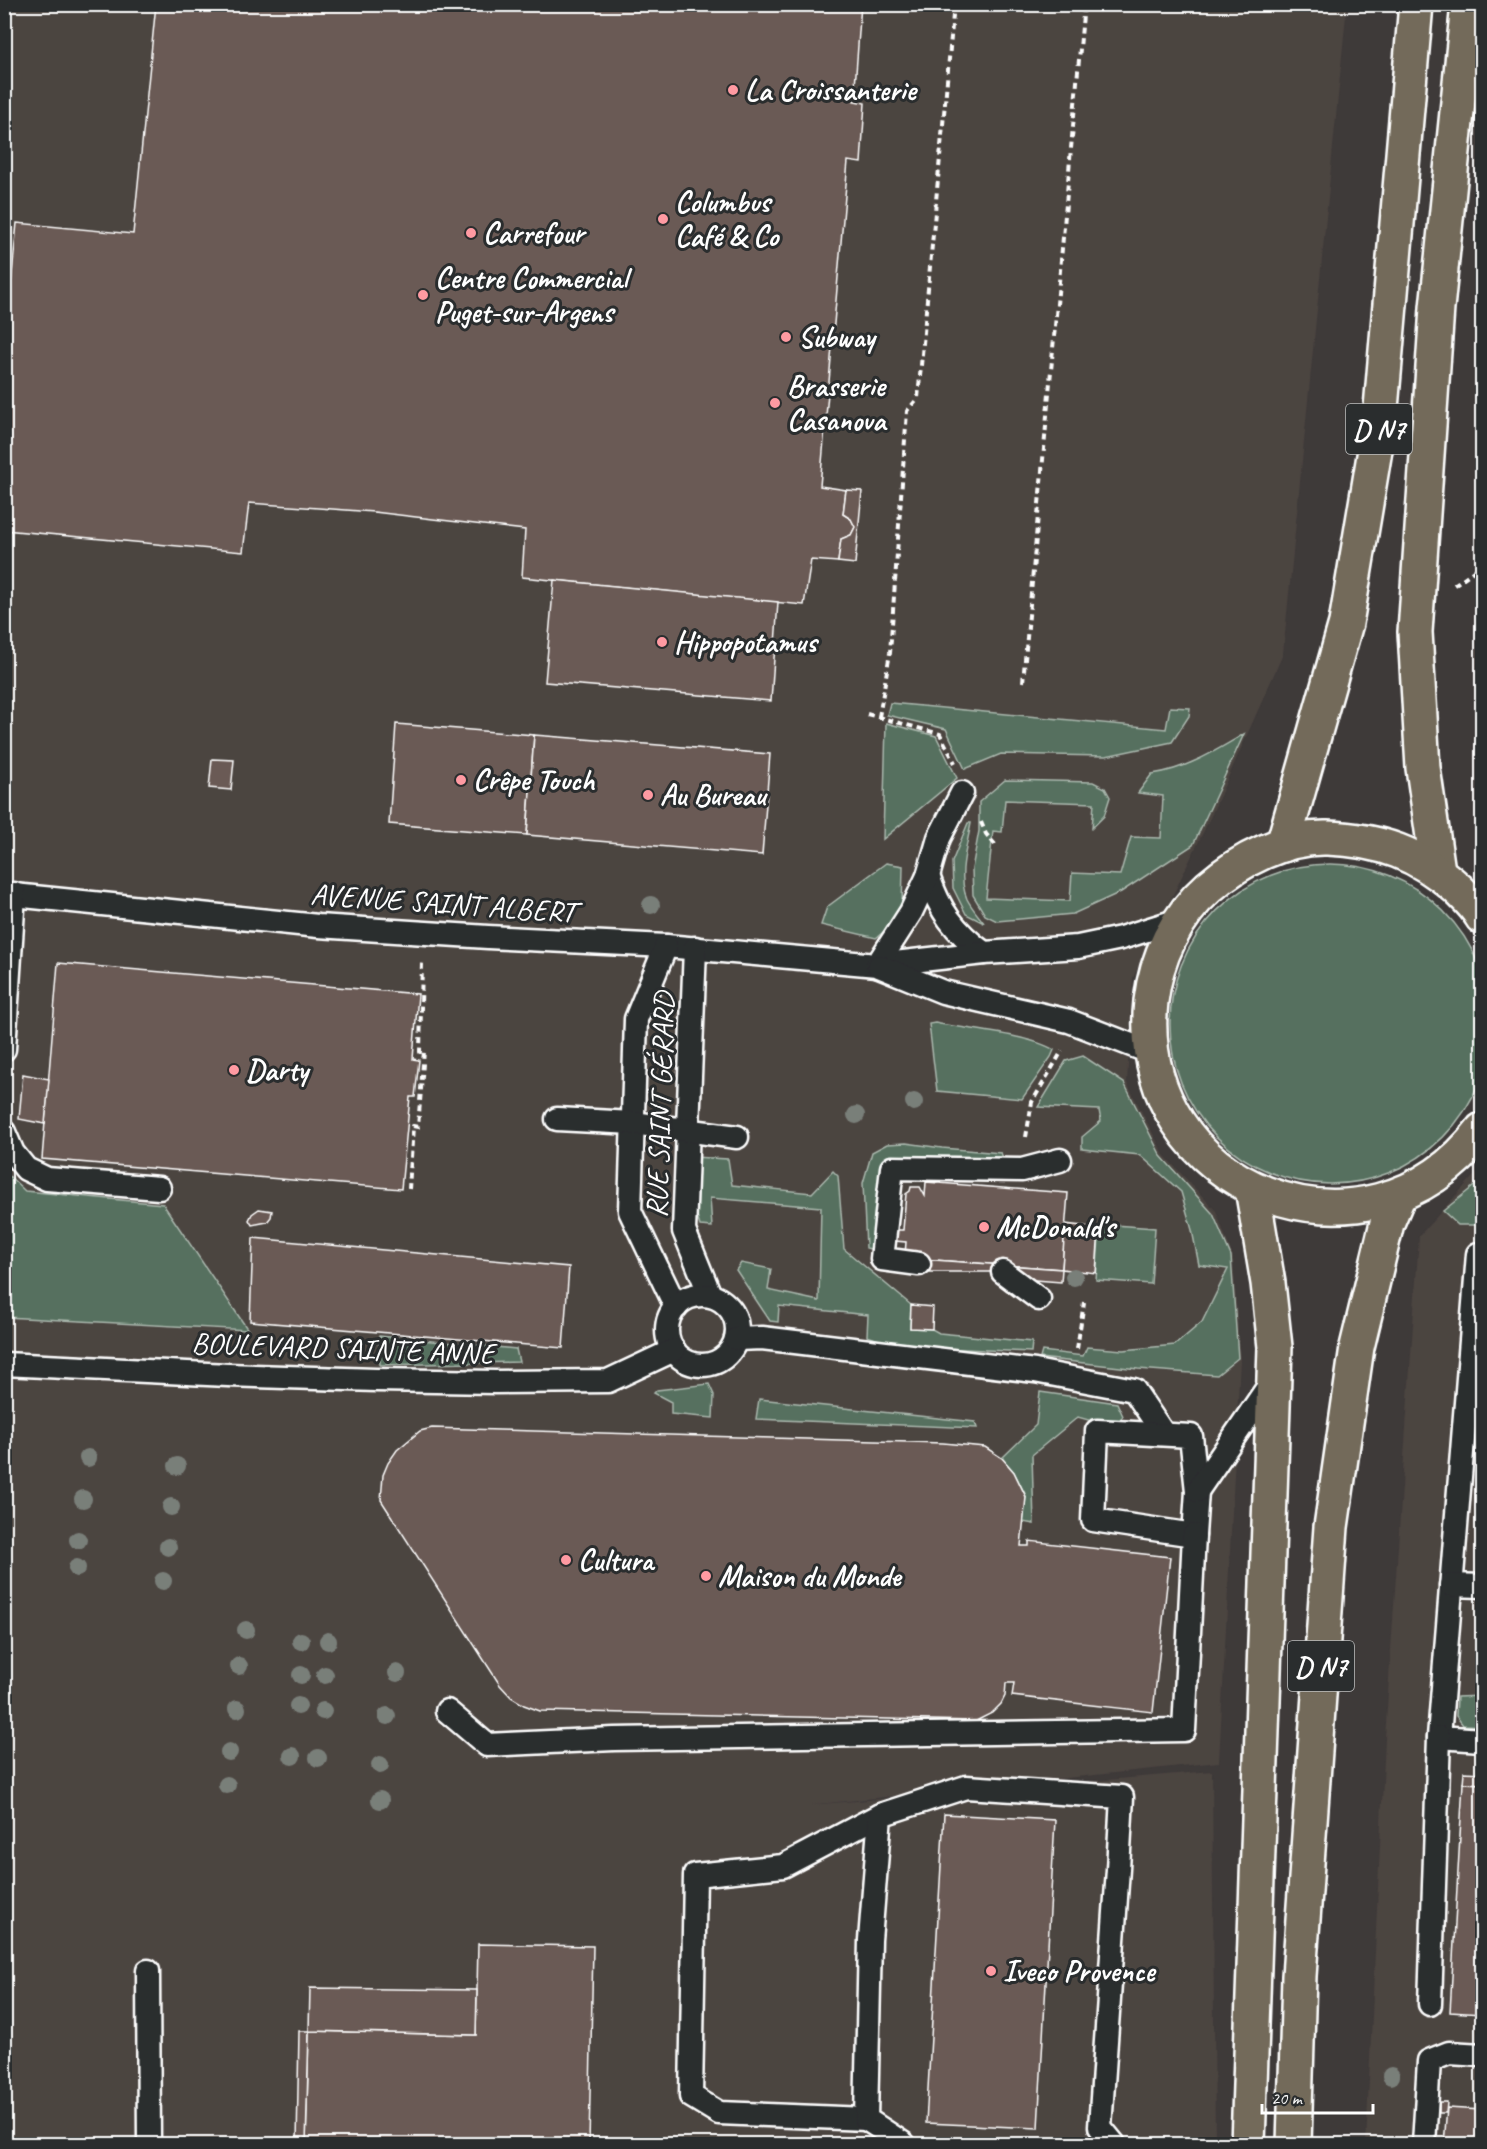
<svg xmlns="http://www.w3.org/2000/svg" width="1487" height="2149" viewBox="0 0 1487 2149" font-family="Caveat,sans-serif">
	<style>
		.built { fill: #4c4441 }
		.green { fill: #56705e; stroke: #aab8ae; stroke-width: 1.5 }
		.building { fill: #6b5a54; stroke: #fff; stroke-width: 1.5 }
		.lines { fill: none; stroke-linecap: round; stroke-linejoin: round }
		.lane-casing { stroke: #fff; stroke-width: 27 }
		.primary-casing { stroke: #fff; stroke-width: 38 }
		.path { stroke: #fff; stroke-width: 4; stroke-dasharray: 6 4.5; stroke-linecap: butt }
		.lane { stroke: #2a2d2e; stroke-width: 22 }
		.primary { stroke: #736b5a; stroke-width: 33 }
		.tree { fill: #797f79 }
		.poi-dot { fill: #ff9aa2; stroke: #2a2d2e; stroke-width: 2 }
		.labels { text-anchor: middle; dominant-baseline: central; stroke-width: 6; stroke-linejoin: round; paint-order: stroke }
		.shield { fill: #2a2d2e; stroke: #bfc0c0; stroke-width: 1.5 }
		.shield-label { font-size: 28px; font-weight: bold; fill: #fff }
		.poi-label { font-size: 30px; font-weight: bold; fill: #fff; stroke: #2a2d2e; text-anchor: start }
		.street-label { font-size: 30px; fill: #fff; stroke: #2a2d2e }
	</style>
	<rect width="100%" height="100%" fill="#3e3a39"/>
	<filter id="ink" filterUnits="userSpaceOnUse"><feTurbulence type="fractalNoise" baseFrequency=".0167" numOctaves="2"/><feDisplacementMap in="SourceGraphic" scale="12" xChannelSelector="R" yChannelSelector="G"/><feConvolveMatrix kernelMatrix="1 2 1 2 8 2 1 2 1" color-interpolation-filters="sRGB"/></filter>
	<g filter="url(#ink)">
		<g class="built">
			<polygon points="5,5 1347,5 1283,654 1210,818 1133,978 1127,1083 1164,1155 1216,1211 1233,1257 1240,1360 1219,1762 809,1805 1212,1771 1215,2144 5,2144"/>
			<polygon points="1482,572 1482,728 1476,667"/>
			<polygon points="1482,1167 1482,2144 1366,2144 1385,1738 1419,1236"/>
		</g>
		<g class="green">
			<polygon points="890,703 1166,729 1170,707 1190,708 1189,716 1172,742 1106,756 1001,754 965,769 946,729 887,715"/>
			<polygon points="886,723 936,736 957,778 883,839"/>
			<path d="M1244 734 1193 845 1121 892 1073 914 997 921 985 915 973 895 972 869 979 831V802L1005 780 1093 782 1105 788 1110 797 1104 816 1092 828 1094 803 1005 800 1002 832 993 831 986 898 1070 901 1072 873 1120 875 1131 837 1161 838 1163 796 1138 793 1152 774C1185 770 1217 750 1244 734Z"/>
			<path d="M968 823H971C967 846 957 876 967 899 971 907 978 915 984 923L966 914 953 888 952 862Z"/>
			<polygon points="886,863 903,866 902,907 899,919 876,938 821,925 827,907"/>
			<circle cx="1330" cy="1024" r="160"/>
			<path d="M935 1023C965 1029 1030 1035 1054 1050L1051 1057 1022 1099 937 1091 929 1024Z"/>
			<polygon points="1083,1056 1124,1083 1161,1156 1213,1214 1231,1256 1238,1358 1217,1375 1138,1369 1040,1358 1042,1351 1083,1356 1087,1347 1123,1350 1175,1345 1202,1322 1228,1269 1199,1265 1192,1230 1181,1192 1140,1155 1082,1149 1082,1137 1101,1121 1099,1110 1038,1107 1066,1061"/>
			<polygon points="906,1143 942,1148 1001,1153 1004,1160 896,1159 875,1250 866,1248 863,1183 872,1152 887,1144"/>
			<polygon points="693,1157 728,1159 732,1185 812,1193 833,1171 838,1176 844,1249 911,1305 910,1328 932,1329 939,1333 1032,1342 1031,1352 897,1346 867,1336 868,1315 779,1306 778,1322 770,1321 736,1270 741,1263 771,1269 768,1290 819,1301 821,1207 710,1198 712,1227 700,1226 689,1191"/>
			<polygon points="4,1171 25,1191 163,1204 248,1330 5,1317"/>
			<polygon points="1482,1182 1482,1225 1458,1225 1443,1211 1478,1183"/>
			<polygon points="1100,1224 1155,1228 1151,1284 1096,1280"/>
			<polygon points="379,1336 516,1349 519,1362 380,1365"/>
			<polygon points="709,1384 714,1395 713,1418 671,1414 671,1402 654,1393 657,1390"/>
			<polygon points="1040,1392 1117,1403 1123,1416 1113,1427 1078,1417 1032,1455 1034,1524 1023,1522 1026,1496 1014,1472 1002,1458 1036,1425"/>
			<polygon points="759,1399 975,1422 977,1428 756,1419"/>
			<polygon points="1482,1696 1482,1726 1463,1725 1456,1716 1457,1697"/>
		</g>
		<g class="building">
			<polygon points="156,4 861,4 854,101 865,103 861,163 848,161 820,486 846,490 843,514 851,519 855,527 851,535 841,539 838,562 811,560 804,605 522,577 525,530 374,512 249,503 243,552 4,530 4,356 17,223 133,234"/>
			<polygon points="846,490 862,491 855,564 838,562 841,539 851,535 855,527 851,519 843,514"/>
			<polygon points="554,580 778,602 771,701 545,682"/>
			<polygon points="396,724 534,735 527,835 389,824"/>
			<polygon points="534,735 770,754 762,855 527,835"/>
			<polygon points="212,759 234,760 231,790 209,788"/>
			<polygon points="58,963 418,994 413,1059 419,1060 415,1097 410,1097 401,1189 42,1159"/>
			<polygon points="23,1074 49,1079 45,1124 19,1119"/>
			<polygon points="926,1182 1068,1193 1062,1269 920,1259 905,1255 906,1242 895,1241 896,1230 903,1230 906,1194 910,1191 911,1187 920,1187 925,1196"/>
			<polygon points="259,1209 272,1211 271,1217 267,1222 252,1225 249,1220 252,1214"/>
			<polygon points="1065,1224 1099,1228 1096,1273 1062,1269"/>
			<polygon points="253,1238 569,1267 563,1348 250,1321"/>
			<polygon points="920,1259 1062,1269 1061,1282 1022,1279 1003,1272 918,1272"/>
			<polygon points="911,1305 933,1307 932,1329 910,1328"/>
			<polygon points="432,1428 943,1443 985,1447 1002,1458 1014,1472 1026,1497 1021,1546 1029,1546 1029,1541 1170,1557 1153,1712 1012,1696 1014,1683 1006,1683 1005,1696 1001,1704 992,1713 976,1721 540,1711 524,1705 511,1697 500,1685 381,1500 383,1475 388,1463 397,1450 420,1431"/>
			<polygon points="1464,1772 1482,1773 1482,1784 1463,1783"/>
			<polygon points="1463,1783 1482,1784 1482,2014 1450,2012"/>
			<polygon points="944,1814 1055,1820 1038,2128 926,2123"/>
			<polygon points="478,1944 593,1946 589,2144 306,2144 309,2031 476,2035"/>
			<polygon points="310,1988 477,1990 476,2035 309,2031"/>
			<polygon points="299,2031 309,2031 306,2144 297,2144"/>
			<polygon points="1439,2102 1447,2102 1446,2113 1439,2113"/>
			<polygon points="1447,2108 1482,2110 1482,2144 1444,2144"/>
		</g>
		<g class="lines">
			<g class="lane-casing">
				<g id="lane">
					<path d="M928 876C940 911 954 931 984 953"/>
					<polyline points="4,894 318,926 488,937 666,946 877,965 984,953 1078,947 1121,938 1179,920"/>
					<polyline points="666,946 636,1019 630,1211 676,1307"/>
					<polyline points="695,948 684,1231 710,1295"/>
					<polyline points="877,965 911,912 928,876 939,838 962,793"/>
					<polyline points="879,966 943,992 1069,1021 1152,1053"/>
					<polyline points="4,1049 14,894"/>
					<polyline points="557,1119 633,1123 737,1137"/>
					<polyline points="4,1132 13,1153 26,1169 47,1179 159,1188"/>
					<polyline points="1482,1254 1478,1254 1439,1737 1482,1740"/>
					<polyline points="919,1264 882,1259 892,1168 1022,1170 1060,1160"/>
					<polyline points="1003,1272 1039,1299"/>
					<circle cx="702" cy="1330" r="35"/>
					<polyline points="736,1339 762,1338 1035,1371 1134,1390 1163,1433"/>
					<polyline points="4,1364 228,1375 376,1380 495,1382 608,1381 674,1350"/>
					<polygon points="1097,1431 1191,1436 1197,1491 1194,1535 1093,1520"/>
					<polyline points="1197,1491 1273,1380"/>
					<polyline points="1451,1585 1482,1586"/>
					<polyline points="447,1711 487,1745 614,1739 1184,1730 1194,1535"/>
					<polyline points="148,1971 149,2144"/>
					<polyline points="1430,2004 1439,1737"/>
					<polyline points="866,2119 719,2113 691,2096 695,1875 783,1866 880,1815"/>
					<polyline points="904,2144 866,2119 870,1940 880,1815 966,1787 1122,1797 1118,1869 1100,2127 1114,2144"/>
					<polyline points="1424,2144 1429,2061 1449,2053 1482,2055"/>
				</g>
			</g>
			<g class="primary-casing">
				<g id="primary">
					<polyline points="1283,845 1346,623 1380,420 1416,4"/>
					<polyline points="1438,871 1423,768 1415,632 1437,308 1468,4"/>
					<path d="M1482 917C1476 906 1467 898 1458 889 1418 853 1380 840 1327 838 1284 837 1240 860 1209 887 1176 916 1156 958 1151 1001 1131 1190 1367 1282 1482 1130"/>
					<polyline points="1248,2144 1275,1347 1268,1283 1252,1188"/>
					<polyline points="1294,2144 1299,1976 1331,1527 1357,1347 1387,1223 1399,1195"/>
				</g>
			</g>
			<g class="path">
				<polyline points="1454,585 1482,565"/>
				<polyline points="1023,682 1084,4"/>
				<polyline points="867,714 940,734 955,763"/>
				<polyline points="879,717 890,653 907,411 918,398 954,4"/>
				<polyline points="981,822 986,834 998,848"/>
				<polyline points="1026,1137 1032,1102 1062,1051"/>
				<polyline points="409,1189 413,1126 418,1127 424,1051 420,1052 422,962"/>
				<polyline points="1077,1349 1084,1302"/>
			</g>
			<use href="#lane" class="lane"/>
			<use href="#primary" class="primary"/>
		</g>
		<g class="tree">
			<circle cx="651" cy="905" r="9"/>
			<circle cx="914" cy="1102" r="9"/>
			<circle cx="856" cy="1115" r="9"/>
			<circle cx="1074" cy="1277" r="9"/>
			<circle cx="88" cy="1458" r="9"/>
			<circle cx="177" cy="1466" r="9"/>
			<circle cx="83" cy="1499" r="9"/>
			<circle cx="171" cy="1507" r="9"/>
			<circle cx="78" cy="1540" r="9"/>
			<circle cx="168" cy="1547" r="9"/>
			<circle cx="77" cy="1568" r="9"/>
			<circle cx="163" cy="1581" r="9"/>
			<circle cx="246" cy="1630" r="9"/>
			<circle cx="301" cy="1641" r="9"/>
			<circle cx="328" cy="1641" r="9"/>
			<circle cx="239" cy="1666" r="9"/>
			<circle cx="397" cy="1673" r="9"/>
			<circle cx="301" cy="1675" r="9"/>
			<circle cx="325" cy="1675" r="9"/>
			<circle cx="298" cy="1706" r="9"/>
			<circle cx="237" cy="1709" r="9"/>
			<circle cx="323" cy="1711" r="9"/>
			<circle cx="387" cy="1716" r="9"/>
			<circle cx="229" cy="1752" r="9"/>
			<circle cx="292" cy="1756" r="9"/>
			<circle cx="318" cy="1758" r="9"/>
			<circle cx="380" cy="1765" r="9"/>
			<circle cx="227" cy="1785" r="9"/>
			<circle cx="380" cy="1800" r="9"/>
			<circle cx="1391" cy="2076" r="9"/>
		</g>
	</g>
	<g class="poi-dot">
		<circle cx="733" cy="90" r="6"/>
		<circle cx="663" cy="219" r="6"/>
		<circle cx="471" cy="233" r="6"/>
		<circle cx="423" cy="295" r="6"/>
		<circle cx="786" cy="337" r="6"/>
		<circle cx="775" cy="403" r="6"/>
		<circle cx="662" cy="642" r="6"/>
		<circle cx="461" cy="780" r="6"/>
		<circle cx="648" cy="795" r="6"/>
		<circle cx="234" cy="1070" r="6"/>
		<circle cx="984" cy="1227" r="6"/>
		<circle cx="566" cy="1560" r="6"/>
		<circle cx="706" cy="1576" r="6"/>
		<circle cx="991" cy="1971" r="6"/>
	</g>
	<g class="labels">
		<g class="shield">
			<rect x="1346" y="404" width="66" height="50" rx="4.5"/>
			<rect x="1288" y="1641" width="66" height="50" rx="4.5"/>
		</g>
		<g class="shield-label">
			<text x="1379" y="429">D N7</text>
			<text x="1321" y="1666">D N7</text>
		</g>
		<g class="poi-label">
			<text x="745" y="90">La Croissanterie</text>
			<text x="675" y="202">Columbus<tspan x="675" dy="34">Café &amp; Co</tspan></text>
			<text x="483" y="233">Carrefour</text>
			<text x="435" y="278">Centre Commercial<tspan x="435" dy="34">Puget-sur-Argens</tspan></text>
			<text x="798" y="337">Subway</text>
			<text x="787" y="386">Brasserie<tspan x="787" dy="34">Casanova</tspan></text>
			<text x="674" y="642">Hippopotamus</text>
			<text x="473" y="780">Crêpe Touch</text>
			<text x="660" y="795">Au Bureau</text>
			<text x="246" y="1070">Darty</text>
			<text x="996" y="1227">McDonald's</text>
			<text x="578" y="1560">Cultura</text>
			<text x="718" y="1576">Maison du Monde</text>
			<text x="1003" y="1971">Iveco Provence</text>
		</g>
		<g class="street-label">
			<text transform="translate(443 903) rotate(4)">AVENUE SAINT ALBERT</text>
			<text transform="translate(660 1105) rotate(-88)">RUE SAINT GÉRARD</text>
			<text transform="translate(343 1348) rotate(2)">BOULEVARD SAINTE ANNE</text>
		</g>
	</g>
	<rect width="1487" height="2149" fill="none" stroke="#2a2d2e" stroke-width="24"/>
	<rect x="12" y="12" width="1463" height="2125" fill="none" stroke="#fff" stroke-width="2" filter="url(#ink)"/>
	<path d="M1262 2104v9h111v-9" fill="none" stroke="#ffffff" stroke-width="3"/>
	<text x="1271" y="2104" font-size="18" fill="#ffffff" stroke="#2a2d2e" stroke-width="4.5" paint-order="stroke">20 m</text>
</svg>
